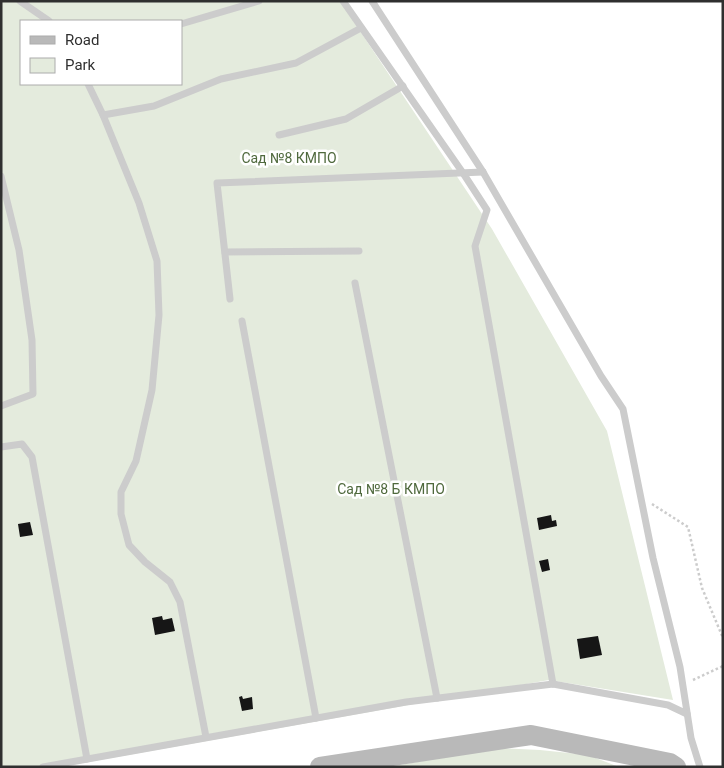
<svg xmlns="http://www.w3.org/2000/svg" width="724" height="768" viewBox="0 0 724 768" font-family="Roboto,sans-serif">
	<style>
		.green { fill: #e4ebdd; fill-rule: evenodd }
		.building { fill: #161616 }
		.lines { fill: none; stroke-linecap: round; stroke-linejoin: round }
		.path { stroke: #ccc; stroke-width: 2.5; stroke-dasharray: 2.5 2.5; stroke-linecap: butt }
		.service { stroke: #ccc; stroke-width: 7 }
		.secondary { stroke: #b9b9b9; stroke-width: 20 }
		.labels { text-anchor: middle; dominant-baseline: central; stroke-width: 5; stroke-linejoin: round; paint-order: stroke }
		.park-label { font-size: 14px; fill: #4f693d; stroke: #fff }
	</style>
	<rect width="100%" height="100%" fill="#fff"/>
	<g class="green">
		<path d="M1 1H340L492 229 607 431 673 700 549 680 60 767H1ZM21 21H181V84H21Z"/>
		<polygon points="495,748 540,750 588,755 619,767 389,767"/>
	</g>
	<g class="building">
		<polygon points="551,515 552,521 556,520 557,526 539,530 537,518"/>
		<polygon points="30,522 33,535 20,537 18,524"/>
		<polygon points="548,559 550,570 542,572 539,561"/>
		<polygon points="162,616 163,620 172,618 175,631 155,635 152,618"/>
		<polygon points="598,636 602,655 580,659 577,639"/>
		<polygon points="242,696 243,699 252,697 253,709 242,711 239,697"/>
	</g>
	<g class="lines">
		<g class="path">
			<polyline points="652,504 688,527 702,588 723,638"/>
			<polyline points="693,680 723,666"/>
		</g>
		<g class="service">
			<polyline points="20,1 49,21"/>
			<polyline points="343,1 463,173 487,210 475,246 553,684"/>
			<polyline points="372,1 483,172 601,376 623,409 653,558 680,667 691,738 700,767"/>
			<polyline points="181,24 259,1"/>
			<polyline points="88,84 103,115 139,203 157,261 159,315 152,390 136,461 121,492 121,514 129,545 145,562 170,582 180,602 206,737"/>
			<polyline points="103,115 154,106 221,79 296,63 361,28"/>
			<polyline points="279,135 346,119 403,86"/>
			<polyline points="1,176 19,250 32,340 33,394 1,406"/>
			<polyline points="225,252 359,251"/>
			<polyline points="355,283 437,698"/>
			<polyline points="230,299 217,183 483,172"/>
			<polyline points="242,321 316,718"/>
			<polyline points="1,447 22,444 32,457 87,759"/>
			<polyline points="43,767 406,702 553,684 668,705 687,714"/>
		</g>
		<polyline class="secondary" points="320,767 531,735 670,763 676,767"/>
	</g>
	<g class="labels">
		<g class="park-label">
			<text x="289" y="158">Сад №8 КМПО</text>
			<text x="391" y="489">Сад №8 Б КМПО</text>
		</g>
	</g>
	<rect width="724" height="768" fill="none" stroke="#2f2f2f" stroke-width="5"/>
	<rect x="20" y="20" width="162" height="65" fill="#ffffff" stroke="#acacac"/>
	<rect x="30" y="36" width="25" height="8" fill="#b9b9b9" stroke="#acacac"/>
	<text x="65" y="45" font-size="15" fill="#2f2f2f">Road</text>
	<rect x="30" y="58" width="25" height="15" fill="#e4ebdd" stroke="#acacac"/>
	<text x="65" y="70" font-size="15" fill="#2f2f2f">Park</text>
</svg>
